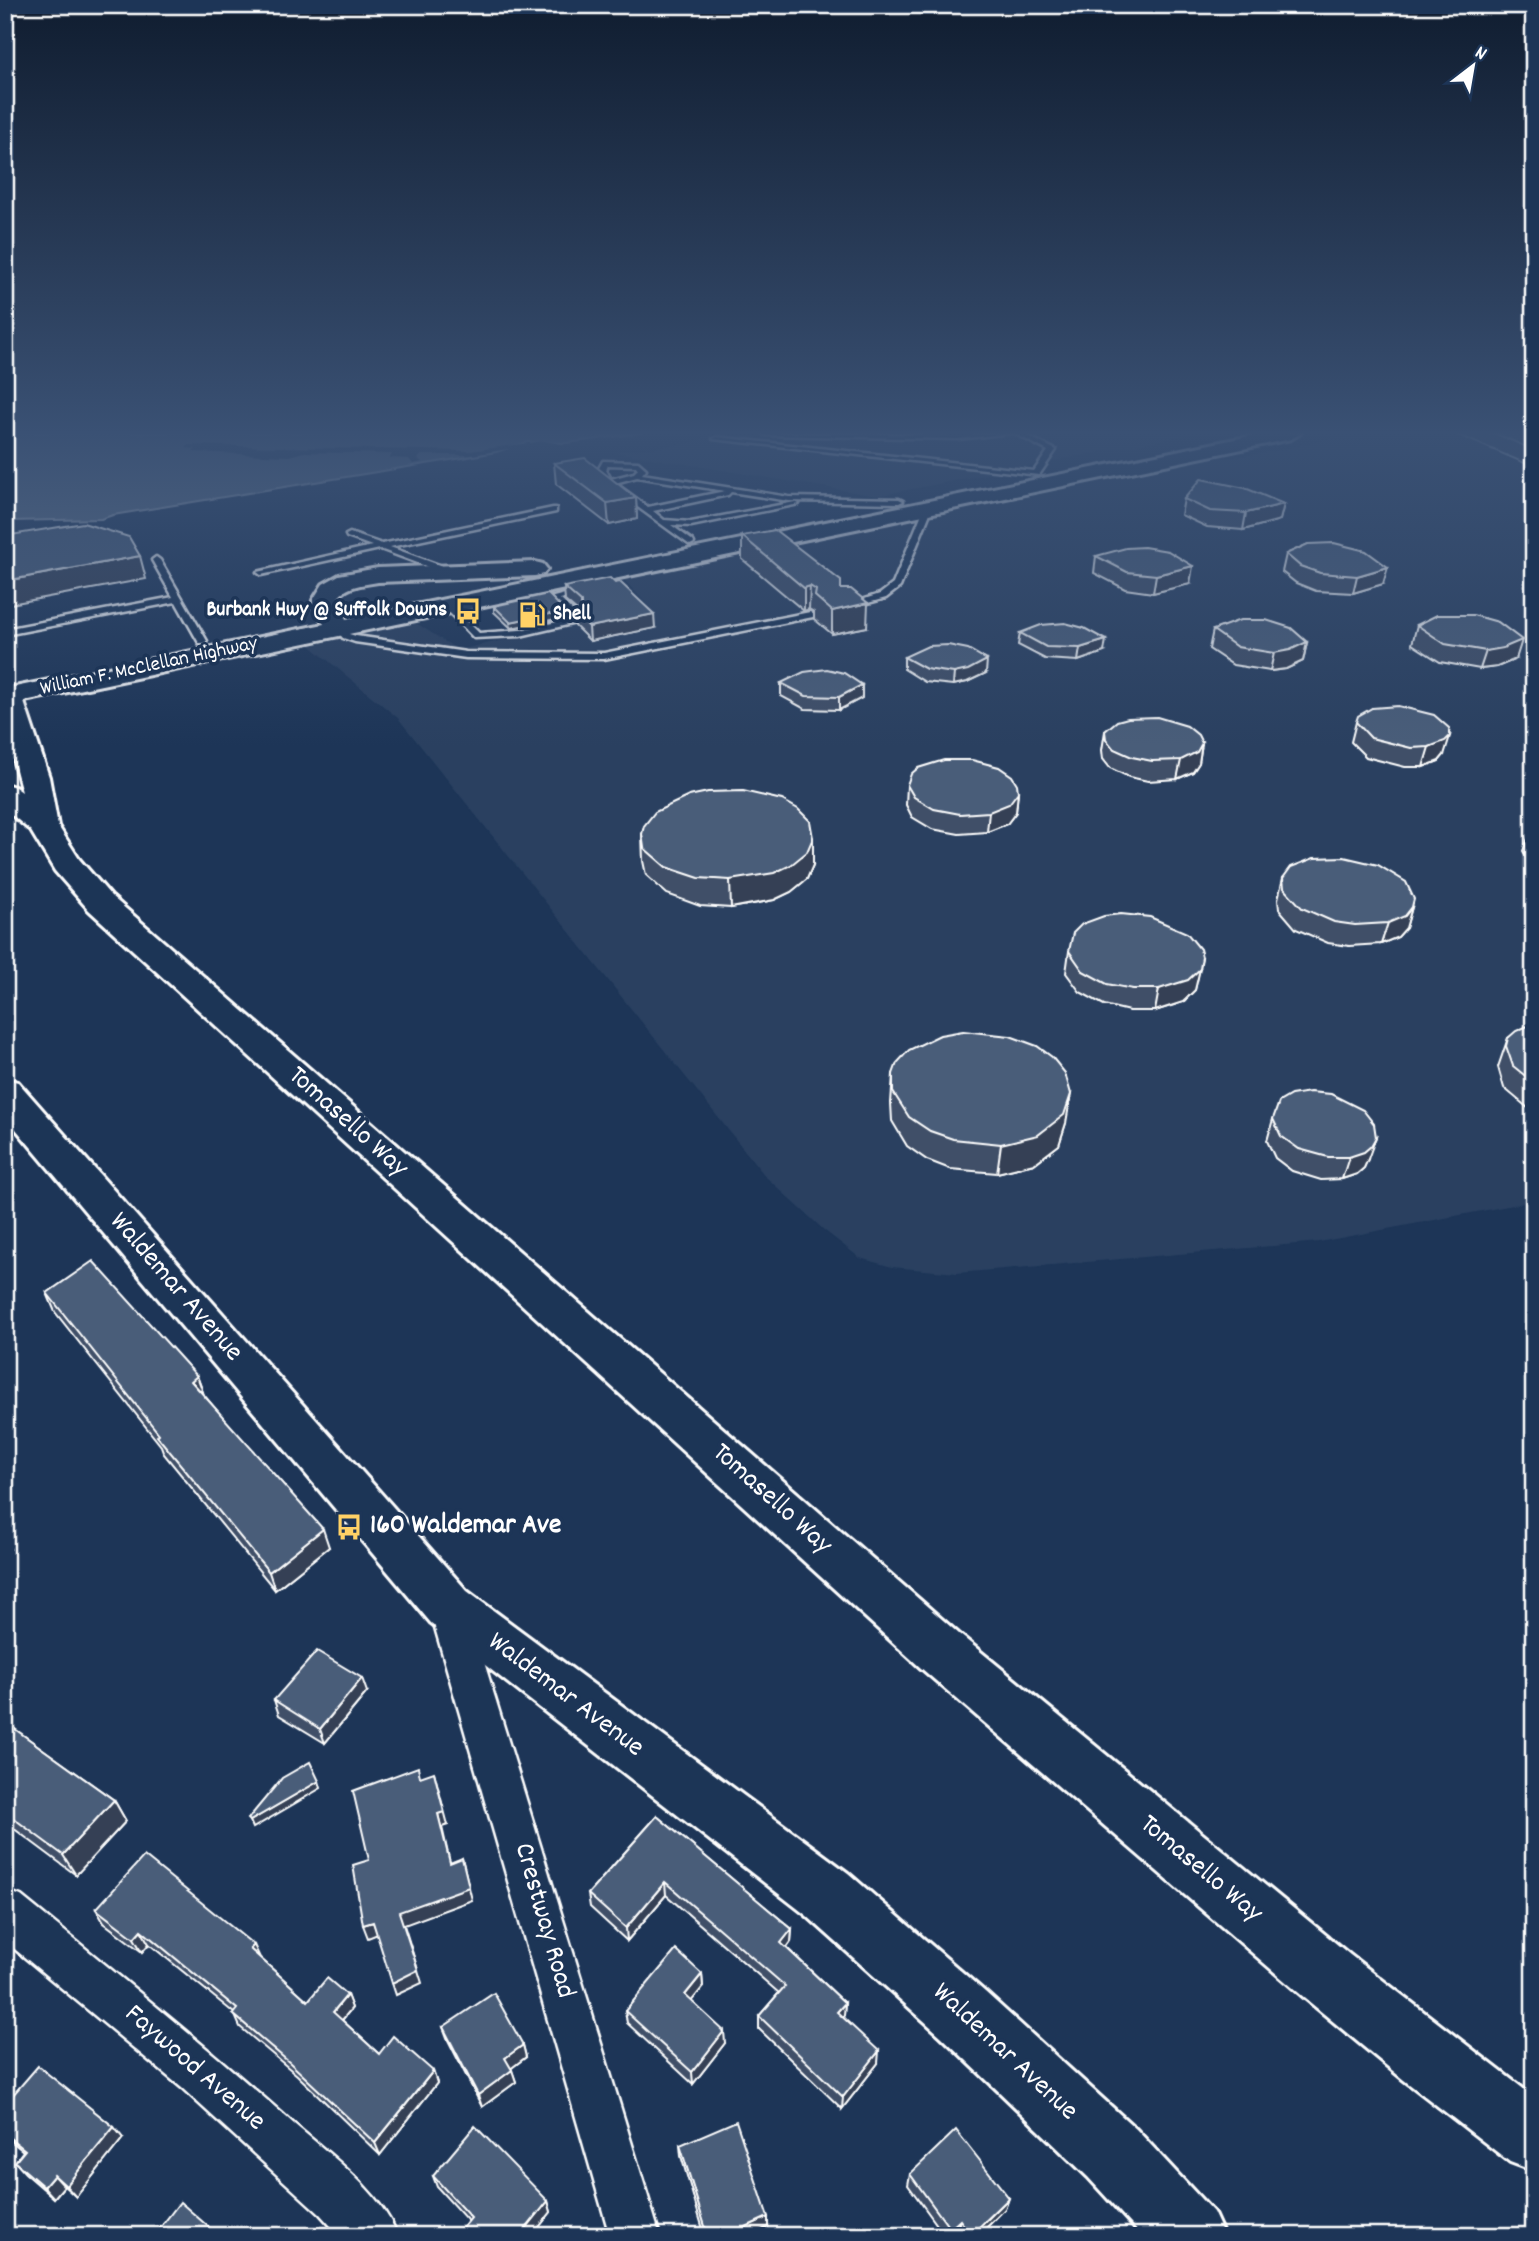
<svg xmlns="http://www.w3.org/2000/svg" width="1539" height="2241" viewBox="0 0 1539 2241" font-family="Dekko,sans-serif">
	<style>
		.built { fill: #2a4161 }
		.water { fill: #617289; stroke: #a0aab8; stroke-width: 2 }
		.pier { fill: #1d3557 }
		.lines { fill: none; stroke-linecap: round; stroke-linejoin: round }
		.lane-casing { stroke: #fff; stroke-width: 5 }
		.street-casing { stroke: #fff; stroke-width: 5 }
		.secondary-casing { stroke: #fff; stroke-width: 6 }
		.highway-casing { stroke: #fff; stroke-width: 6 }
		.lane { fill: #1d3557; fill-rule: evenodd }
		.street { fill: #1d3557; fill-rule: evenodd }
		.secondary { fill: #1d3557; fill-rule: evenodd }
		.highway { fill: #1d3557; fill-rule: evenodd }
		.wall { fill: #405068; stroke: #fff; stroke-width: 2 }
		.shaded-wall { fill: #344155; stroke: #fff; stroke-width: 2 }
		.building { fill: #4a5d79; stroke: #fff; stroke-width: 2 }
		.labels { text-anchor: middle; dominant-baseline: central; stroke-width: 7; stroke-linejoin: round; paint-order: stroke }
		.far-poi-label { font-size: 21px; font-weight: bold; fill: #fff; stroke: #1d3557; text-anchor: end }
		.far-street-label { font-size: 21px; fill: #fff; stroke: #1d3557 }
		.near-street-label { font-size: 28px; fill: #fff; stroke: #1d3557 }
		.near-poi-label { font-size: 28px; font-weight: bold; fill: #fff; stroke: #1d3557; text-anchor: start }
	</style>
	<rect width="100%" height="100%" fill="#1d3557"/>
	<filter id="ink" filterUnits="userSpaceOnUse"><feTurbulence type="fractalNoise" baseFrequency=".0143" numOctaves="2"/><feDisplacementMap in="SourceGraphic" scale="14" xChannelSelector="R" yChannelSelector="G"/><feConvolveMatrix kernelMatrix="1 2 1 2 8 2 1 2 1" color-interpolation-filters="sRGB"/></filter>
	<g filter="url(#ink)">
		<g class="built">
			<polygon points="715,433 1195,433 877,496 613,452 687,444"/>
			<polygon points="1354,433 1534,433 1534,1201 1319,1242 957,1273 892,1267 860,1258 824,1230 766,1177 398,718 308,644 416,623 458,650 650,608 624,580 1219,456 1228,458 1275,451"/>
		</g>
		<polygon class="water" points="5,433 642,433 567,443 527,442 496,452 463,458 113,515 101,519 11,521 5,521"/>
		<polygon class="pier" points="544,441 571,446 540,444 471,455 421,455 418,459 422,462 413,464 409,459 390,458 392,454 304,452 289,456 193,452 196,449 186,448 189,445 470,451"/>
		<g class="lines">
			<g class="lane-casing">
				<g id="lane">
					<polygon points="762,433 958,435 1011,433 958,439 766,435"/>
					<polygon points="1014,433 1022,433 1056,450 1039,475 713,439 717,437 1034,471 1048,451"/>
					<path d="M603 461 638 462 646 469 642 474 789 497 899 499 903 501 899 503 789 501 731 492 728 495 653 511 664 520 691 522 795 502 799 504 691 526 671 525 693 541 694 543 690 545 606 484 598 470ZM608 465 636 466 638 469 634 473 611 479 606 470ZM637 477 725 491 648 507 615 483Z"/>
					<polygon points="925,506 932,508 900,587 886,598 846,609 846,605 880,594 893,584"/>
					<polygon points="553,508 556,508 556,512 390,547 453,570 453,574 450,575 380,549 261,575 257,572 372,546 347,537 346,535 350,533 382,544"/>
					<polygon points="156,557 160,560 207,641 205,643 199,643 176,602 5,635 5,629 173,597 152,560"/>
					<polygon points="583,589 586,590 586,594 560,599 580,618 580,622 520,636 474,638 443,606 450,604 479,633 520,630 571,619 550,598"/>
					<polygon points="810,612 814,615 813,617 604,659 466,658 355,642 343,638 334,628 342,626 349,634 356,636 466,652 604,653"/>
				</g>
			</g>
			<g class="street-casing">
				<g id="street">
					<polygon points="449,1593 462,1598 468,1610 660,2236 610,2236 430,1610 436,1598"/>
					<path d="M5 1890 21 1896C113 1971 205 2045 294 2124 331 2156 379 2190 398 2236H340L320 2214 182 2088 5 1941Z"/>
				</g>
			</g>
			<g class="secondary-casing">
				<g id="secondary">
					<polygon points="9,688 18,690 22,696 49,777 58,826 79,859 111,896 959,1634 1350,1955 1534,2097 1534,2171 1510,2162 1404,2080 1306,1999 921,1668 89,910 55,871 31,831 5,809 5,784 15,787 22,792 5,729 5,689"/>
					<polygon points="5,1079 18,1082 467,1591 848,1873 985,1992 1136,2129 1213,2212 1224,2236 1142,2236 1088,2177 941,2036 806,1915 431,1623 5,1116"/>
				</g>
			</g>
			<g class="highway-casing">
				<path id="highway" d="M1265 433H1301L1291 439 5 705V689L324 624 313 605V600L323 584 339 575 378 568 535 562 543 564 547 569 543 574 535 576 378 582C363 585 345 585 337 600L346 619Z"/>
			</g>
			<use href="#lane" class="lane"/>
			<use href="#street" class="street"/>
			<use href="#secondary" class="secondary"/>
			<use href="#highway" class="highway"/>
		</g>
		<g class="wall">
			<polygon points="1454,433 1534,433 1534,467"/>
			<polygon points="554,463 636,498 637,519 609,525 556,484"/>
			<polygon points="1184,499 1284,504 1280,520 1243,530 1207,527 1181,515"/>
			<polygon points="742,536 841,589 867,627 832,634 814,619 814,612 809,609 804,611 742,559"/>
			<polygon points="1308,544 1383,584 1353,593 1316,591 1296,583 1282,572 1286,554"/>
			<polygon points="1096,556 1190,584 1153,593 1125,589 1094,573"/>
			<polygon points="564,587 655,628 590,641 575,626 574,612 577,611 565,601"/>
			<polygon points="494,606 566,617 511,628 494,612"/>
			<polygon points="1417,625 1516,659 1497,667 1480,669 1440,662 1412,644"/>
			<polygon points="1213,630 1307,642 1303,661 1286,669 1270,671 1233,665 1209,649"/>
			<polygon points="1020,633 1104,652 1078,661 1045,659 1018,645"/>
			<polygon points="904,657 986,673 967,682 953,685 925,682 904,669"/>
			<polygon points="781,683 862,685 862,698 839,710 805,709 781,696"/>
			<polygon points="1372,708 1444,755 1439,761 1423,767 1405,767 1366,757 1351,742 1356,722"/>
			<polygon points="1105,731 1202,743 1199,763 1193,772 1177,779 1148,781 1129,777 1110,768 1103,759 1102,750"/>
			<polygon points="907,785 1018,792 1016,812 1007,824 987,832 959,834 932,829 912,817 906,805"/>
			<polygon points="1534,823 1534,863 1527,858 1523,851"/>
			<polygon points="642,834 813,865 807,879 791,892 774,900 731,908 700,906 667,894 646,875 643,861"/>
			<polygon points="1283,878 1412,907 1406,928 1398,937 1381,944 1349,946 1328,943 1296,929 1279,909 1278,899"/>
			<polygon points="1069,951 1202,957 1195,990 1183,1002 1155,1011 1129,1011 1104,1005 1080,992 1066,973"/>
			<polygon points="1534,1024 1534,1111 1529,1109 1504,1088 1498,1067 1508,1038"/>
			<polygon points="893,1074 1066,1123 1059,1145 1034,1164 997,1173 950,1169 927,1160 907,1146 892,1121 891,1103"/>
			<polygon points="1273,1119 1368,1159 1364,1168 1357,1174 1342,1179 1321,1180 1292,1171 1275,1158 1267,1141"/>
			<polygon points="47,1293 197,1376 204,1395 329,1547 275,1590 164,1454 161,1446 55,1312"/>
			<polygon points="367,1692 325,1743 279,1715 274,1700"/>
			<polygon points="5,1722 114,1800 126,1821 76,1875 5,1822"/>
			<polygon points="657,1816 792,1929 791,1942 787,1948 845,2003 844,2015 843,2017 878,2063 842,2109 759,2029 759,2016 779,1993 666,1895 627,1941 590,1907 588,1894"/>
			<polygon points="96,1909 260,1958 308,2001 347,1995 352,2008 342,2020 379,2054 433,2071 437,2083 380,2155 297,2075 240,2027 234,2013 149,1944 142,1952 104,1923"/>
			<polygon points="702,1974 703,1987 691,2001 725,2043 693,2084 627,2023 625,2011"/>
			<polygon points="443,2027 523,2045 526,2057 511,2068 516,2082 482,2107 448,2040"/>
			<polygon points="5,2104 123,2138 76,2197 64,2186 54,2198 25,2173 15,2162 23,2151 5,2136"/>
			<polygon points="680,2145 768,2227 749,2236 705,2236 681,2156"/>
			<polygon points="910,2174 1009,2198 1005,2209 978,2236 961,2236 957,2230 952,2236 945,2236 908,2185"/>
			<polygon points="433,2176 548,2201 551,2212 532,2236 465,2236 462,2229 468,2221 437,2187"/>
		</g>
		<g class="shaded-wall">
			<polygon points="636,498 637,519 609,525 607,503"/>
			<polygon points="1284,504 1280,520 1243,530 1246,513"/>
			<polygon points="140,556 146,579 5,605 5,581"/>
			<polygon points="1193,566 1190,584 1153,593 1156,575"/>
			<polygon points="1388,567 1383,584 1353,593 1357,576"/>
			<polygon points="810,586 809,609 804,611 804,588"/>
			<polygon points="868,603 867,627 832,634 832,611"/>
			<polygon points="565,611 566,617 511,628 510,622"/>
			<polygon points="654,614 655,628 590,641 589,627"/>
			<polygon points="1106,640 1104,652 1078,661 1080,648"/>
			<polygon points="1522,640 1516,659 1497,667 1480,669 1486,651"/>
			<polygon points="1307,642 1303,661 1286,669 1270,671 1274,653"/>
			<polygon points="987,660 986,673 967,682 953,685 954,673"/>
			<polygon points="862,685 862,698 839,710 839,697"/>
			<polygon points="1450,736 1444,755 1439,761 1423,767 1429,747"/>
			<polygon points="1202,743 1199,763 1193,772 1177,779 1181,760"/>
			<polygon points="1018,792 1016,812 1007,824 987,832 989,812"/>
			<polygon points="813,838 813,865 807,879 791,892 774,900 731,908 730,880"/>
			<polygon points="1412,907 1406,928 1398,937 1381,944 1388,923"/>
			<polygon points="1200,969 1195,990 1183,1002 1155,1011 1159,989"/>
			<polygon points="1071,1094 1066,1123 1059,1145 1034,1164 997,1173 1001,1144"/>
			<polygon points="1376,1137 1368,1159 1364,1168 1357,1174 1342,1179 1349,1157"/>
			<polygon points="197,1376 204,1395 191,1381"/>
			<polygon points="323,1529 329,1547 275,1590 269,1572"/>
			<polygon points="5,1539 10,1549 5,1551"/>
			<polygon points="362,1678 367,1692 325,1743 320,1729"/>
			<polygon points="434,1772 448,1825 442,1827 453,1876 438,1814"/>
			<polygon points="319,1781 321,1788 253,1828 250,1821"/>
			<polygon points="114,1800 126,1821 76,1875 63,1855"/>
			<polygon points="462,1858 472,1900 404,1925 422,1983 396,1995 392,1983 399,1912"/>
			<polygon points="665,1882 666,1895 627,1941 626,1928"/>
			<polygon points="373,1922 378,1934 368,1938 363,1925"/>
			<polygon points="792,1929 791,1942 781,1956 781,1943"/>
			<polygon points="141,1930 149,1944 142,1952 134,1938"/>
			<polygon points="254,1945 260,1958 250,1949"/>
			<polygon points="702,1974 703,1987 686,2008 685,1995"/>
			<polygon points="347,1995 352,2008 338,2025 333,2012"/>
			<polygon points="845,2003 844,2015 836,2024 837,2012"/>
			<polygon points="724,2031 725,2043 693,2084 692,2072"/>
			<polygon points="523,2045 526,2057 509,2070 505,2058"/>
			<polygon points="879,2051 878,2063 842,2109 843,2097"/>
			<polygon points="512,2070 516,2082 482,2107 478,2095"/>
			<polygon points="433,2071 437,2083 380,2155 375,2143"/>
			<polygon points="114,2127 123,2138 76,2197 66,2186"/>
			<polygon points="54,2175 64,2186 54,2198 44,2187"/>
			<polygon points="1009,2198 1005,2209 978,2236 971,2236"/>
			<polygon points="548,2201 551,2212 532,2236 520,2236"/>
			<polygon points="768,2217 768,2227 749,2236 726,2236"/>
			<polygon points="960,2220 957,2230 952,2236 949,2236 950,2229"/>
		</g>
		<g class="building">
			<polygon points="1494,433 1534,433 1534,450"/>
			<polygon points="585,458 636,498 607,503 554,463"/>
			<polygon points="1201,479 1245,488 1284,504 1246,513 1210,511 1184,499"/>
			<polygon points="83,523 129,537 140,556 5,581 5,536"/>
			<polygon points="775,530 841,581 841,589 851,589 868,603 832,611 815,596 816,590 810,586 804,588 742,536"/>
			<polygon points="1334,543 1366,551 1388,567 1357,576 1320,573 1300,566 1286,554 1308,544"/>
			<polygon points="1144,547 1168,551 1193,566 1156,575 1127,572 1096,556 1126,548"/>
			<polygon points="610,578 615,583 620,582 654,614 589,627 574,612 581,610 581,602 564,587"/>
			<polygon points="548,594 565,611 510,622 494,606"/>
			<polygon points="1437,615 1473,615 1498,622 1522,640 1503,648 1486,651 1445,644 1417,625"/>
			<polygon points="1240,620 1266,620 1291,628 1307,642 1290,650 1274,653 1237,647 1213,630"/>
			<polygon points="1065,623 1084,628 1106,640 1080,648 1046,647 1020,633 1041,625"/>
			<polygon points="948,645 968,649 987,660 968,670 954,673 926,669 904,657 928,646"/>
			<polygon points="827,669 844,673 862,685 839,697 806,696 781,683 804,672"/>
			<polygon points="1398,706 1434,715 1449,728 1450,736 1445,741 1429,747 1411,748 1371,738 1356,722 1358,716 1372,708"/>
			<polygon points="1157,717 1187,726 1198,735 1202,743 1197,752 1181,760 1152,761 1132,757 1114,749 1106,739 1105,731 1117,721 1128,718"/>
			<polygon points="944,760 972,760 999,767 1012,776 1017,784 1018,792 1009,804 989,812 960,814 934,809 914,797 907,785 911,774 918,768"/>
			<polygon points="743,791 782,800 798,809 810,821 813,838 807,852 791,865 774,873 730,880 699,878 666,867 644,848 642,834 644,826 655,812 689,796 708,792"/>
			<polygon points="1534,823 1534,836 1530,831"/>
			<polygon points="1344,857 1378,865 1406,882 1414,899 1412,907 1405,916 1388,923 1355,925 1334,922 1302,908 1284,888 1283,878 1291,867 1314,858"/>
			<polygon points="1121,914 1150,917 1187,933 1200,949 1202,957 1200,969 1188,980 1159,989 1133,989 1107,984 1083,971 1069,951 1073,933 1082,924 1104,916"/>
			<polygon points="1534,1024 1534,1083 1513,1066 1506,1046 1508,1038 1516,1031 1530,1025"/>
			<polygon points="963,1031 1010,1036 1037,1046 1052,1057 1065,1073 1071,1094 1064,1115 1038,1135 1001,1144 953,1139 930,1131 909,1117 893,1092 893,1074 897,1063 909,1050 940,1035"/>
			<polygon points="1310,1092 1331,1094 1363,1110 1374,1124 1376,1137 1371,1146 1364,1152 1349,1157 1328,1157 1299,1149 1281,1136 1273,1119 1279,1102 1291,1095"/>
			<polygon points="93,1261 197,1376 191,1381 323,1529 269,1572 157,1436 159,1434 47,1293"/>
			<polygon points="317,1651 362,1678 320,1729 274,1700"/>
			<polygon points="5,1722 114,1800 63,1855 5,1812"/>
			<polygon points="310,1762 319,1781 250,1821 248,1819 282,1778"/>
			<polygon points="418,1767 420,1777 434,1772 444,1812 438,1814 450,1863 462,1858 469,1887 399,1912 418,1970 392,1983 373,1922 363,1925 353,1865 369,1860 353,1791"/>
			<polygon points="657,1816 792,1929 781,1943 845,2003 837,2012 879,2051 843,2097 759,2016 785,1986 665,1882 626,1928 588,1894"/>
			<polygon points="144,1856 254,1945 250,1949 308,2001 327,1978 347,1995 333,2012 379,2054 393,2036 433,2071 375,2143 290,2063 233,2014 237,2009 141,1930 134,1938 96,1909"/>
			<polygon points="676,1950 702,1974 685,1995 724,2031 692,2072 625,2011"/>
			<polygon points="494,1993 523,2045 505,2058 512,2070 478,2095 443,2027"/>
			<polygon points="38,2066 114,2127 66,2186 54,2175 44,2187 15,2162 25,2150 5,2134 5,2104"/>
			<polygon points="736,2121 768,2217 726,2236 708,2236 680,2145"/>
			<polygon points="475,2126 548,2201 520,2236 468,2236 462,2229 471,2218 433,2176"/>
			<polygon points="956,2130 1009,2198 971,2235 960,2220 950,2229 910,2174"/>
			<polygon points="180,2202 219,2236 154,2236"/>
			<polygon points="1037,2230 1041,2236 1031,2236"/>
		</g>
	</g>
	<linearGradient id="sky" x2="0" y2="1"><stop stop-color="#101d30"/><stop offset="0.58" stop-color="#3a5174"/><stop offset="1" stop-color="#3a5174" stop-opacity="0"/></linearGradient>
	<rect width="1539" height="746" fill="url(#sky)"/>
	<defs>
		<g id="bus-bare" transform="scale(2.1)"><path d="M-5-6H5V4H4V6H2V4H-2V6H-4V4H-5ZM-3.5-4V0h7V-4ZM-3.5 1.2v1.5H-2V1.2ZM2 1.2v1.5H3.5V1.2Z" fill="#ffd166" stroke="#1d3557" stroke-width="2.5" paint-order="stroke"/></g>
		<g id="fuel-bare" transform="scale(2.1)"><path d="M-5.5-6h7V0h2V4h1.3V-2.5L3-4.5l.8-.8L6-3V5H2.5V1h-1V6h-7ZM-4.2-4.7v3.2H.2V-4.7Z" fill="#ffd166" stroke="#1d3557" stroke-width="2.5" paint-order="stroke"/></g>
	</defs>
	<g fill-rule="evenodd">
		<use href="#bus-bare" x="468" y="611"/>
		<use href="#fuel-bare" x="532" y="615"/>
		<use href="#bus-bare" x="349" y="1527"/>
	</g>
	<g class="labels">
		<g class="far-poi-label">
			<text x="447" y="611">Burbank Hwy @ Suffolk Downs</text>
			<text x="553" y="615" text-anchor="start">Shell</text>
		</g>
		<g class="far-street-label">
			<text transform="translate(149 667) rotate(-12)">William F. McClellan Highway</text>
		</g>
		<g class="near-street-label">
			<text transform="translate(347 1123) rotate(42)">Tomasello Way</text>
			<text transform="translate(175 1288) rotate(49)">Waldemar Avenue</text>
			<text transform="translate(771 1500) rotate(42)">Tomasello Way</text>
			<text transform="translate(565 1696) rotate(37)">Waldemar Avenue</text>
			<text transform="translate(1200 1870) rotate(40)">Tomasello Way</text>
			<text transform="translate(543 1921) rotate(74)">Crestway Road</text>
			<text transform="translate(1004 2053) rotate(43)">Waldemar Avenue</text>
			<text transform="translate(194 2069) rotate(41)">Faywood Avenue</text>
		</g>
		<g class="near-poi-label">
			<text x="370" y="1527">160 Waldemar Ave</text>
		</g>
	</g>
	<rect width="1539" height="2241" fill="none" stroke="#1d3557" stroke-width="28"/>
	<rect x="14" y="14" width="1511" height="2213" fill="none" stroke="#fff" stroke-width="2.5" filter="url(#ink)"/>
	<g transform="translate(1473 66) rotate(31)" stroke="#1d3557" stroke-width="5" paint-order="stroke">
	<path d="M0-5L12 26L0 18L-12 26Z" fill="#ffffff"/>
	<text y="-10" font-size="19" font-weight="bold" text-anchor="middle" fill="#ffffff">N</text>
	</g>
</svg>
